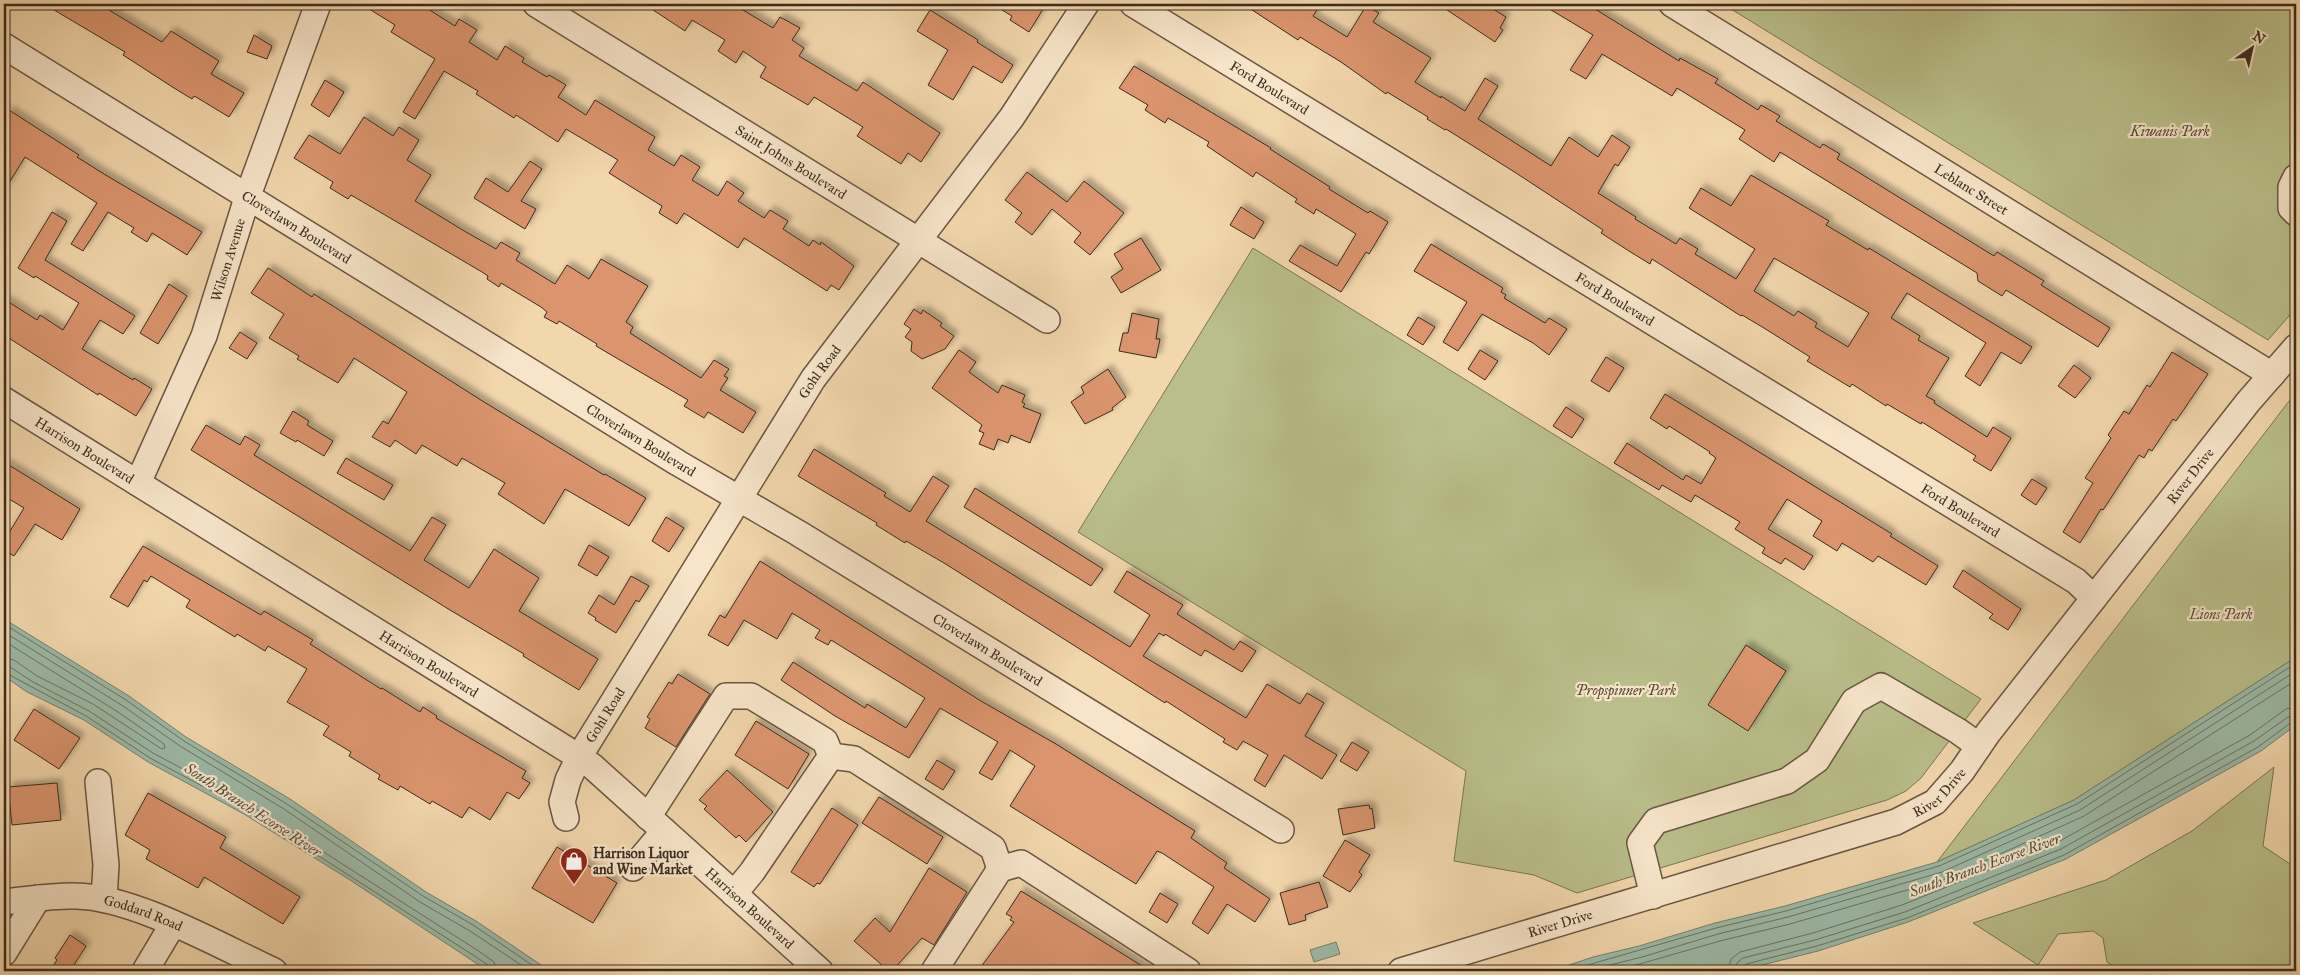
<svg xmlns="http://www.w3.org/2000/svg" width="2300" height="975" viewBox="0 0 2300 975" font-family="'IM FELL Great Primer',serif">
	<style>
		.green { fill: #b9be8a; stroke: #7a7554 }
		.water { fill: #9cb9a7; stroke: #758170 }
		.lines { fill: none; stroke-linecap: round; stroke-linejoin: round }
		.shore { stroke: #6b7262; stroke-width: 1 }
		.building { fill: #db946e; stroke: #3a2c1e; fill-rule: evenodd; filter: url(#shadow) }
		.minor-casing { stroke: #685642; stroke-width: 28 }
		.minor { stroke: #f7e4c9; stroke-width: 25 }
		.labels { text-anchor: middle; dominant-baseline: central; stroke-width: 4.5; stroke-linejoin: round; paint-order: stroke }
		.street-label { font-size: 14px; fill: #3a2c1e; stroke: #f7e4c9 }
		.park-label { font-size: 14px; font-style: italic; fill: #534934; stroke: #f7e4c9 }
		.poi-label { font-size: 14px; font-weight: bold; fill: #3a2c1e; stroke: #f7e4c9; text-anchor: start }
		.water-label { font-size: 15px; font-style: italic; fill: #524f40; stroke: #f7e4c9 }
	</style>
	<defs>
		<filter id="shadow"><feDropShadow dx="4.5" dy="-4.5" stdDeviation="2.5" flood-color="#0004"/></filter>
	</defs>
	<rect width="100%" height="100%" fill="#f2d6ac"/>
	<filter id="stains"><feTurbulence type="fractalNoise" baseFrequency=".004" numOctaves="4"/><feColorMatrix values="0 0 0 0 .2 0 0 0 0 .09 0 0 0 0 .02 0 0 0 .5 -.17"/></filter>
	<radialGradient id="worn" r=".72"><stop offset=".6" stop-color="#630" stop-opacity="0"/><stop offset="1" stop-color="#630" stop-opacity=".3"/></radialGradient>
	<g class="green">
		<polygon points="1723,4 2296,4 2296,308 2268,340"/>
		<polygon points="1253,248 1981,699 1921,778 1906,791 1887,800 1577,893 1534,875 1454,861 1466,771 1078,532"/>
		<polygon points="2296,392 2296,657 2074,800 1937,862"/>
		<polygon points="2274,767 2263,846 2296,868 2296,971 2122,971 2107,962 2103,938 2093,931 2058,934 2038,965 1973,923 2106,880 2192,831"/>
	</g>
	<g class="water">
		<polygon points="4,619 129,696 186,737 290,799 426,892 476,921 550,971 488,971 350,880 244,814 148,762 84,720 27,692 4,676"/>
		<polygon points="2296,657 2296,725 2261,751 2066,859 1908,922 1818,951 1738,971 1551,971 1593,957 1639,946 1715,923 1785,906 1937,862 2074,800"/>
		<polygon points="1336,942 1340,954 1314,962 1310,950"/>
	</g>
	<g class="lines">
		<g class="shore">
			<polyline points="4,624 126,700 184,741 287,804 423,896 473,925 541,971"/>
			<polyline points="4,632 123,706 180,746 284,809 420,902 470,931 530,971"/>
			<polyline points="4,641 118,712 164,744 165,748 162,749 157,746 93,704 37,676 14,660 4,658"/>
			<polyline points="4,666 10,667 33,682 89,711 153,753 250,805 477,950 494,962 497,971"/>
			<polyline points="4,672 86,716 150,758 247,810 473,955 488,965 490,971"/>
			<polyline points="1567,971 1716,928 1786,911 1939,866 2077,804 2296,663"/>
			<polyline points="1586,971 1642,957 1718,934 1788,917 1942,872 2080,810 2296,671"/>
			<polyline points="1615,971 1720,941 1790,924 1945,879 2084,816 2296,680"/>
			<polyline points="1728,971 1731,959 1740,952 1813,933 1902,905 2058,842 2250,735 2286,709 2296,707"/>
			<polyline points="1736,971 1737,963 1743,958 1815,940 1905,912 2061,849 2254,741 2288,717 2296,715"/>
			<polyline points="1742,971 1743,967 1746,964 1817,946 1907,918 2064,855 2258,747 2292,722 2296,721"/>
		</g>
	</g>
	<g class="building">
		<polygon points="44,4 99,4 162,42 171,31 219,61 211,74 244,93 229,117 196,97 194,96 192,99 174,88 123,55 125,52"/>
		<polygon points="361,4 431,4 428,9 455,26 459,19 477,30 469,42 497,60 505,46 524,58 522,62 547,77 549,75 566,85 558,97 586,115 595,100 655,137 648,150 674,166 681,155 700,167 692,180 718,196 727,181 744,193 738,201 764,218 770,210 788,221 783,229 809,246 813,240 820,245 821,242 854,266 839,290 831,285 827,291 744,238 738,248 684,213 677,224 659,213 662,206 609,173 618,160 566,129 558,142 516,115 514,118 476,94 478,91 444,71 415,119 403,112 435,59 391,32 395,25"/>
		<polygon points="644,4 733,4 773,28 780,17 800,28 792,40 804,48 799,56 857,91 863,82 940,133 921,162 908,153 901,164 857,136 863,127 814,97 808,105 760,77 766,67 743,51 736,63 718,51 725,40 692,20 685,31"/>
		<polygon points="992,4 1046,4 1029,32 1010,20 1012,16"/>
		<path d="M1243 4H1321L1313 16 1347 37 1366 6 1379 13 1373 22 1431 58 1415 82 1441 98V96L1465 111 1485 78 1498 86 1478 119 1551 166 1569 137 1598 157 1612 135 1630 147 1618 166 1615 164 1598 193 1636 217 1635 219 1676 244 1680 238 1698 249 1695 254 1736 279 1755 249 1689 208 1701 188 1731 206 1751 175 1829 221 1826 225 1868 250 1869 248 2032 347 2021 364 2001 352 1980 386 1965 376 1986 343 1907 293 1891 318 1920 336 1918 340 1949 358 1926 396 1935 401 1934 403 1987 437 1993 427 2011 438 1991 471 1973 460 1976 456 1922 422 1921 424 1887 404 1886 406 1852 384 1850 387 1807 361 1810 357 1764 328 1742 315 1741 316 1652 259 1650 264 1629 251 1601 233 1603 230 1516 173 1446 129 1445 130 1427 119 1428 117 1387 92 1386 94 1341 62 1300 37 1298 40ZM1774 258 1869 313 1848 347 1815 327 1817 323 1798 311 1794 316 1754 291Z"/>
		<polygon points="1438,4 1485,4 1506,17 1500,28 1503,30 1495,42"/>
		<polygon points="1541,4 1587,4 1679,61 1680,58 1718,79 1715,83 1758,110 1761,105 1780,116 1776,121 1820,148 1823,144 1840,154 1837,159 1994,256 1997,252 2044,281 2041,285 2110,328 2098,347 2006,290 2002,296 1978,281 1977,273 1780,152 1774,162 1739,139 1745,130 1677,88 1672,96 1602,54 1586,79 1570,70 1593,35"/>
		<polygon points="930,10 978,40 977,42 1013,65 1002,83 973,66 953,100 928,85 948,50 917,31"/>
		<polygon points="254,35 272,46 267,59 247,52"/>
		<polygon points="1134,66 1271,148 1270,149 1330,187 1329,189 1368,213 1370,211 1388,222 1369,254 1366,252 1341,292 1289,261 1300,245 1337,266 1356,234 1316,209 1314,214 1295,202 1297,199 1256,172 1253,177 1207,146 1209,142 1168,118 1165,123 1145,110 1148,105 1119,88"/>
		<polygon points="325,80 344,92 329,117 311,105"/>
		<polygon points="9,110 79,155 77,157 104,174 202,232 187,255 152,233 147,242 131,232 134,228 108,212 83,251 71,244 97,203 25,157 4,191 4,119"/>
		<polygon points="364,117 393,136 399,127 419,140 407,160 431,175 415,201 466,232 496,249 501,242 520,253 516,260 555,284 567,265 589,279 601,259 648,286 626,322 633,327 630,333 701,378 714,360 729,369 724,376 728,378 720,390 756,412 743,433 708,412 704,418 684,406 688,400 596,346 597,344 559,321 557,324 544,317 547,312 541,307 501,283 499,287 487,279 488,276 482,272 351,195 348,199 330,188 333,182 294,158 309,135 340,154"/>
		<polygon points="530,161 542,169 521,201 536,209 525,229 474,198 486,178 508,192"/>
		<polygon points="1027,172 1067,202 1084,181 1124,213 1090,255 1074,242 1081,233 1052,209 1032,235 1015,222 1022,213 1005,200"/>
		<polygon points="1241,207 1264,222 1254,239 1230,225"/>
		<polygon points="52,212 67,221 45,260 135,316 123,334 100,320 82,349 133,380 134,378 152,389 136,416 99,393 98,395 4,335 4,299 37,320 40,315 63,330 79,303 35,276 34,278 18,268"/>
		<polygon points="1141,238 1161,270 1121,293 1111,277 1123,269 1114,254"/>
		<polygon points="1431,244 1503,288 1501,292 1506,295 1504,298 1545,323 1549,318 1567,329 1549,355 1533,343 1482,314 1458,351 1443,342 1467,302 1414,271"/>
		<polygon points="268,268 312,297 314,294 484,402 604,475 605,474 646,498 629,526 565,489 544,524 498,494 505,483 462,458 457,466 422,445 416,454 395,440 390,447 372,437 383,421 388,424 407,392 354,358 338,383 297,359 299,356 269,338 284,314 251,293"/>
		<polygon points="169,284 187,296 158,344 140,333"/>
		<polygon points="914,309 921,314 923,310 942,323 940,326 954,336 945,349 922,359 911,351 912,342 905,337 911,329 904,324"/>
		<polygon points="1132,313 1159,319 1156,339 1160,339 1156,358 1119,351 1123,333 1128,333"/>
		<polygon points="1418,317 1435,327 1423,345 1407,335"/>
		<polygon points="240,332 257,343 247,359 229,348"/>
		<polygon points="959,350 976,362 969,372 998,393 1002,385 1025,395 1022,402 1025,404 1023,407 1041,414 1030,443 1011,435 1008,443 998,439 994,450 979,444 984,433 979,431 982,425 932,388"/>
		<polygon points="1480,350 1498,361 1485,380 1468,369"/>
		<polygon points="2172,352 2208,374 2176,421 2173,419 2152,451 2149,449 2144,458 2139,455 2103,510 2101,509 2080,543 2063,532 2093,483 2085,478 2111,438 2108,435 2124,411 2129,414 2147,385 2150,387"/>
		<polygon points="1606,357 1624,368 1609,392 1591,381"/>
		<polygon points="2074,365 2091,378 2075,398 2058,386"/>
		<polygon points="1108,369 1126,397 1112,408 1113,410 1085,424 1071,402 1084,393 1081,387"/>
		<polygon points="1665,394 1892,534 1890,536 1938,566 1926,585 1878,556 1873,562 1842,543 1837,551 1813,536 1822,521 1787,499 1768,529 1813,556 1804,570 1785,558 1781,564 1762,553 1765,548 1735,529 1740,522 1695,495 1691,502 1662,485 1659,490 1614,463 1627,443 1683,480 1686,475 1701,484 1716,458 1709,453 1710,452 1669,426 1667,429 1650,418"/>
		<polygon points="1566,407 1584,419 1572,438 1553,426"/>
		<polygon points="293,411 309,421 307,425 333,441 324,456 297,440 296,442 280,433"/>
		<polygon points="206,425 240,445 245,436 260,445 254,455 410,551 432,517 446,525 424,560 469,588 494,549 539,578 519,611 598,659 579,690 523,656 524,654 450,610 191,450"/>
		<polygon points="814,449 886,493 884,496 910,512 933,476 949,486 926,521 1130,647 1150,615 1114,592 1127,571 1183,605 1177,614 1234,650 1240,641 1256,651 1242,672 1205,650 1201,656 1165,634 1164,636 1159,633 1143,656 1246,718 1267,684 1300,704 1307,693 1324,703 1305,736 1337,755 1322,779 1284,755 1265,787 1254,780 1268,755 1243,741 1237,750 1223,742 1225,739 1166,701 1165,703 1135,684 944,563 906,541 905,543 876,525 877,523 798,476"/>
		<polygon points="346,458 393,485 384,500 337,473"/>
		<polygon points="4,462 80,509 62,540 35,524 14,556 4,550 4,541 24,508 4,496"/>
		<polygon points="2032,479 2047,488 2036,505 2021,495"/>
		<polygon points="975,488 1103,569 1091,586 964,507"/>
		<polygon points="666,517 684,528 669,552 652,541"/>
		<polygon points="589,545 609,557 597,576 578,565"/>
		<polygon points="143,546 261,615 264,611 313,640 310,644 381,689 382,688 420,712 423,707 437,716 436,718 526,771 522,778 530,783 519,799 507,792 490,820 469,807 462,818 432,801 430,804 400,786 398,790 378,779 380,775 349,756 351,752 323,735 329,726 287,702 307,669 268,646 265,651 237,634 235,637 186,607 190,600 151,576 147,582 144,580 128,607 110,597"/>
		<polygon points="760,561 981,701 1056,744 1195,831 1191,838 1227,863 1224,868 1270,899 1255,922 1227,904 1208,934 1192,923 1214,887 1162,853 1157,851 1136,884 1010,806 1035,766 1010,750 992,780 979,773 998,742 940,708 909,758 835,716 781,680 793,662 865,708 867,704 906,728 925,698 831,640 828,645 815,638 820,630 792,613 777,639 744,620 728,646 708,635 720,615 725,618"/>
		<polygon points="1963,570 2021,609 2008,630 1989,618 1993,614 1953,587"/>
		<polygon points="631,576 649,586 639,602 636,600 616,633 595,620 596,618 588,613 599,595 614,605"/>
		<polygon points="1746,645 1786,671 1748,731 1708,705"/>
		<polygon points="678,674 710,694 676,747 645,728 650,719 647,717 669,682 672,684"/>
		<polygon points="34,709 80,738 59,769 14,740"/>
		<polygon points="756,721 809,754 788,789 735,755"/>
		<polygon points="1352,742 1369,752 1357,771 1340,761"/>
		<polygon points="937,760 955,771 943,790 925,779"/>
		<polygon points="727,770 773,812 746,842 739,835 736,838 704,809 707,806 699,800"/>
		<polygon points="57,783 61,820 12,825 8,787"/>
		<polygon points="148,793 226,837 220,848 300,897 283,924 204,877 198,888 146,859 150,850 125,835"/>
		<polygon points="879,797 943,837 927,864 862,823"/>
		<polygon points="1369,805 1370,809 1372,808 1375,828 1343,835 1338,809"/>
		<polygon points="832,808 858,825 820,884 817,883 814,887 791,872"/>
		<polygon points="1345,840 1370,855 1359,872 1362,875 1350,892 1323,876"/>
		<polygon points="557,847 617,883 593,923 532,888"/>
		<polygon points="929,868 967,892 934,945 922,938 892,971 889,971 854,941 875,918 890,932"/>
		<polygon points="1319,882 1328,907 1305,915 1306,920 1289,925 1280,893"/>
		<polygon points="1021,891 1086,931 1150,971 978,971 1014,922 1010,920 1012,917 1006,914"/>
		<polygon points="1160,893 1178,904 1167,923 1149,912"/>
		<polygon points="70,935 86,946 70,971 50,971 57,960 55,958"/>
	</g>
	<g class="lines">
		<g class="minor-casing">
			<g id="minor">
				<path id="s1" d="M536 4 1047 320"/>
				<path id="s2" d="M1133 4 2076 581 2094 598"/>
				<path id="s3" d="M1672 4 2272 375"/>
				<path id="s4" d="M4 46 678 463 798 533 1281 830"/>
				<polyline points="2296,177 2291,187 2291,208 2296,213"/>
				<path id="s5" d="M4 400 579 757 592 766 820 971"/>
				<path id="s6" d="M138 483 204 336 247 198 318 4"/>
				<polyline points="98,782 106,865 104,899"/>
				<polyline points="648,817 726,696 751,696 825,741 831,756"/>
				<path id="s7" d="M566 818 562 802 568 780 579 757 813 379 1012 117 1086 4"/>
				<polyline points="633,868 664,831"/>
				<polyline points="734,894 752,872 831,756 854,759 993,848 1000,869"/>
				<polyline points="1653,896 1640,843 1656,821 1787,781 1817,760 1854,701 1881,686 1958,731 1979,746"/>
				<path id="s8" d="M4 902C27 900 52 895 76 896 134 897 220 946 274 971"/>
				<polyline points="4,953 38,898"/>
				<polyline points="145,971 173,924"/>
				<polyline points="934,971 1000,869 1021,863 1188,971"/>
				<path id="s9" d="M1401 971 1896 822 1935 802 1962 771 1988 733 2248 402 2296 347"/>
			</g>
		</g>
		<use href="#minor" class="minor"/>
	</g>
	<defs>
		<g id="shop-pin" transform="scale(1.4375)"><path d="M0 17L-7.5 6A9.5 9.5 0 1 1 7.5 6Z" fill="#8f2418" stroke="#f7e4c9"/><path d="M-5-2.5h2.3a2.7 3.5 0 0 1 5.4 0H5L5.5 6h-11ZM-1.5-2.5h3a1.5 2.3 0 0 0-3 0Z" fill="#fff"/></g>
	</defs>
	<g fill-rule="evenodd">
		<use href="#shop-pin" x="574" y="861"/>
	</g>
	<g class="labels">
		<g class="street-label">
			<text stroke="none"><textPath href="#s2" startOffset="160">Ford Boulevard</textPath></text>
			<text stroke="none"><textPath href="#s1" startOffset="300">Saint Johns Boulevard</textPath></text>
			<text stroke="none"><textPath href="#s3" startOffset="352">Leblanc Street</textPath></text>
			<text stroke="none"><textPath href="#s4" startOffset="344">Cloverlawn Boulevard</textPath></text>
			<text stroke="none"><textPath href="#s6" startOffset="241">Wilson Avenue</textPath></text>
			<text stroke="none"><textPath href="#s2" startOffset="565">Ford Boulevard</textPath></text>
			<text stroke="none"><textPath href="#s7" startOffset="519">Gohl Road</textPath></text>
			<text stroke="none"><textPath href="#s4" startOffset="749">Cloverlawn Boulevard</textPath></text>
			<text stroke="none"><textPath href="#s5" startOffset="95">Harrison Boulevard</textPath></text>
			<text stroke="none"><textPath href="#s9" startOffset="975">River Drive</textPath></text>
			<text stroke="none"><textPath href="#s2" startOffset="970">Ford Boulevard</textPath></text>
			<text stroke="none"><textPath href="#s4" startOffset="1154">Cloverlawn Boulevard</textPath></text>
			<text stroke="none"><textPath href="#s5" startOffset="500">Harrison Boulevard</textPath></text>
			<text stroke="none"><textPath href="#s7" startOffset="114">Gohl Road</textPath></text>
			<text stroke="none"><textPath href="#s9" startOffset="570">River Drive</textPath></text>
			<text stroke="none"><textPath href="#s5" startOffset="905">Harrison Boulevard</textPath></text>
			<text stroke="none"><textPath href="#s8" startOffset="142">Goddard Road</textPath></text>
			<text stroke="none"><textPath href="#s9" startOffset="166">River Drive</textPath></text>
		</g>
		<g class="park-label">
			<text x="2170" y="131">Kiwanis Park</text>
			<text x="2221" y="614">Lions Park</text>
			<text x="1626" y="690">Propspinner Park</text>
		</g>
		<g class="poi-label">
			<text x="593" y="853">Harrison Liquor<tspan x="593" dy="16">and Wine Market</tspan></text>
		</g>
		<g class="water-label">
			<text transform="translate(253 810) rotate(33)">South Branch Ecorse River</text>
			<text transform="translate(1985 865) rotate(-20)">South Branch Ecorse River</text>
		</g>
	</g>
	<rect width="2300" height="975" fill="none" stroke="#f2d6ac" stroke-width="20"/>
	<rect x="5" y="5" width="2290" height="965" fill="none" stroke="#3a2c1e" stroke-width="2.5"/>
	<rect x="10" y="10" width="2280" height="955" fill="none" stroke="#3a2c1e"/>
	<g transform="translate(2252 48) rotate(34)" stroke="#f7e4c9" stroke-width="4" paint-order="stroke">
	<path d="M0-4L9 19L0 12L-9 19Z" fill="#3a2c1e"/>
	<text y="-8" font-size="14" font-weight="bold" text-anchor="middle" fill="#3a2c1e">N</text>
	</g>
	<rect width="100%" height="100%" filter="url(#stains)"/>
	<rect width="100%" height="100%" fill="url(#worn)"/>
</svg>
